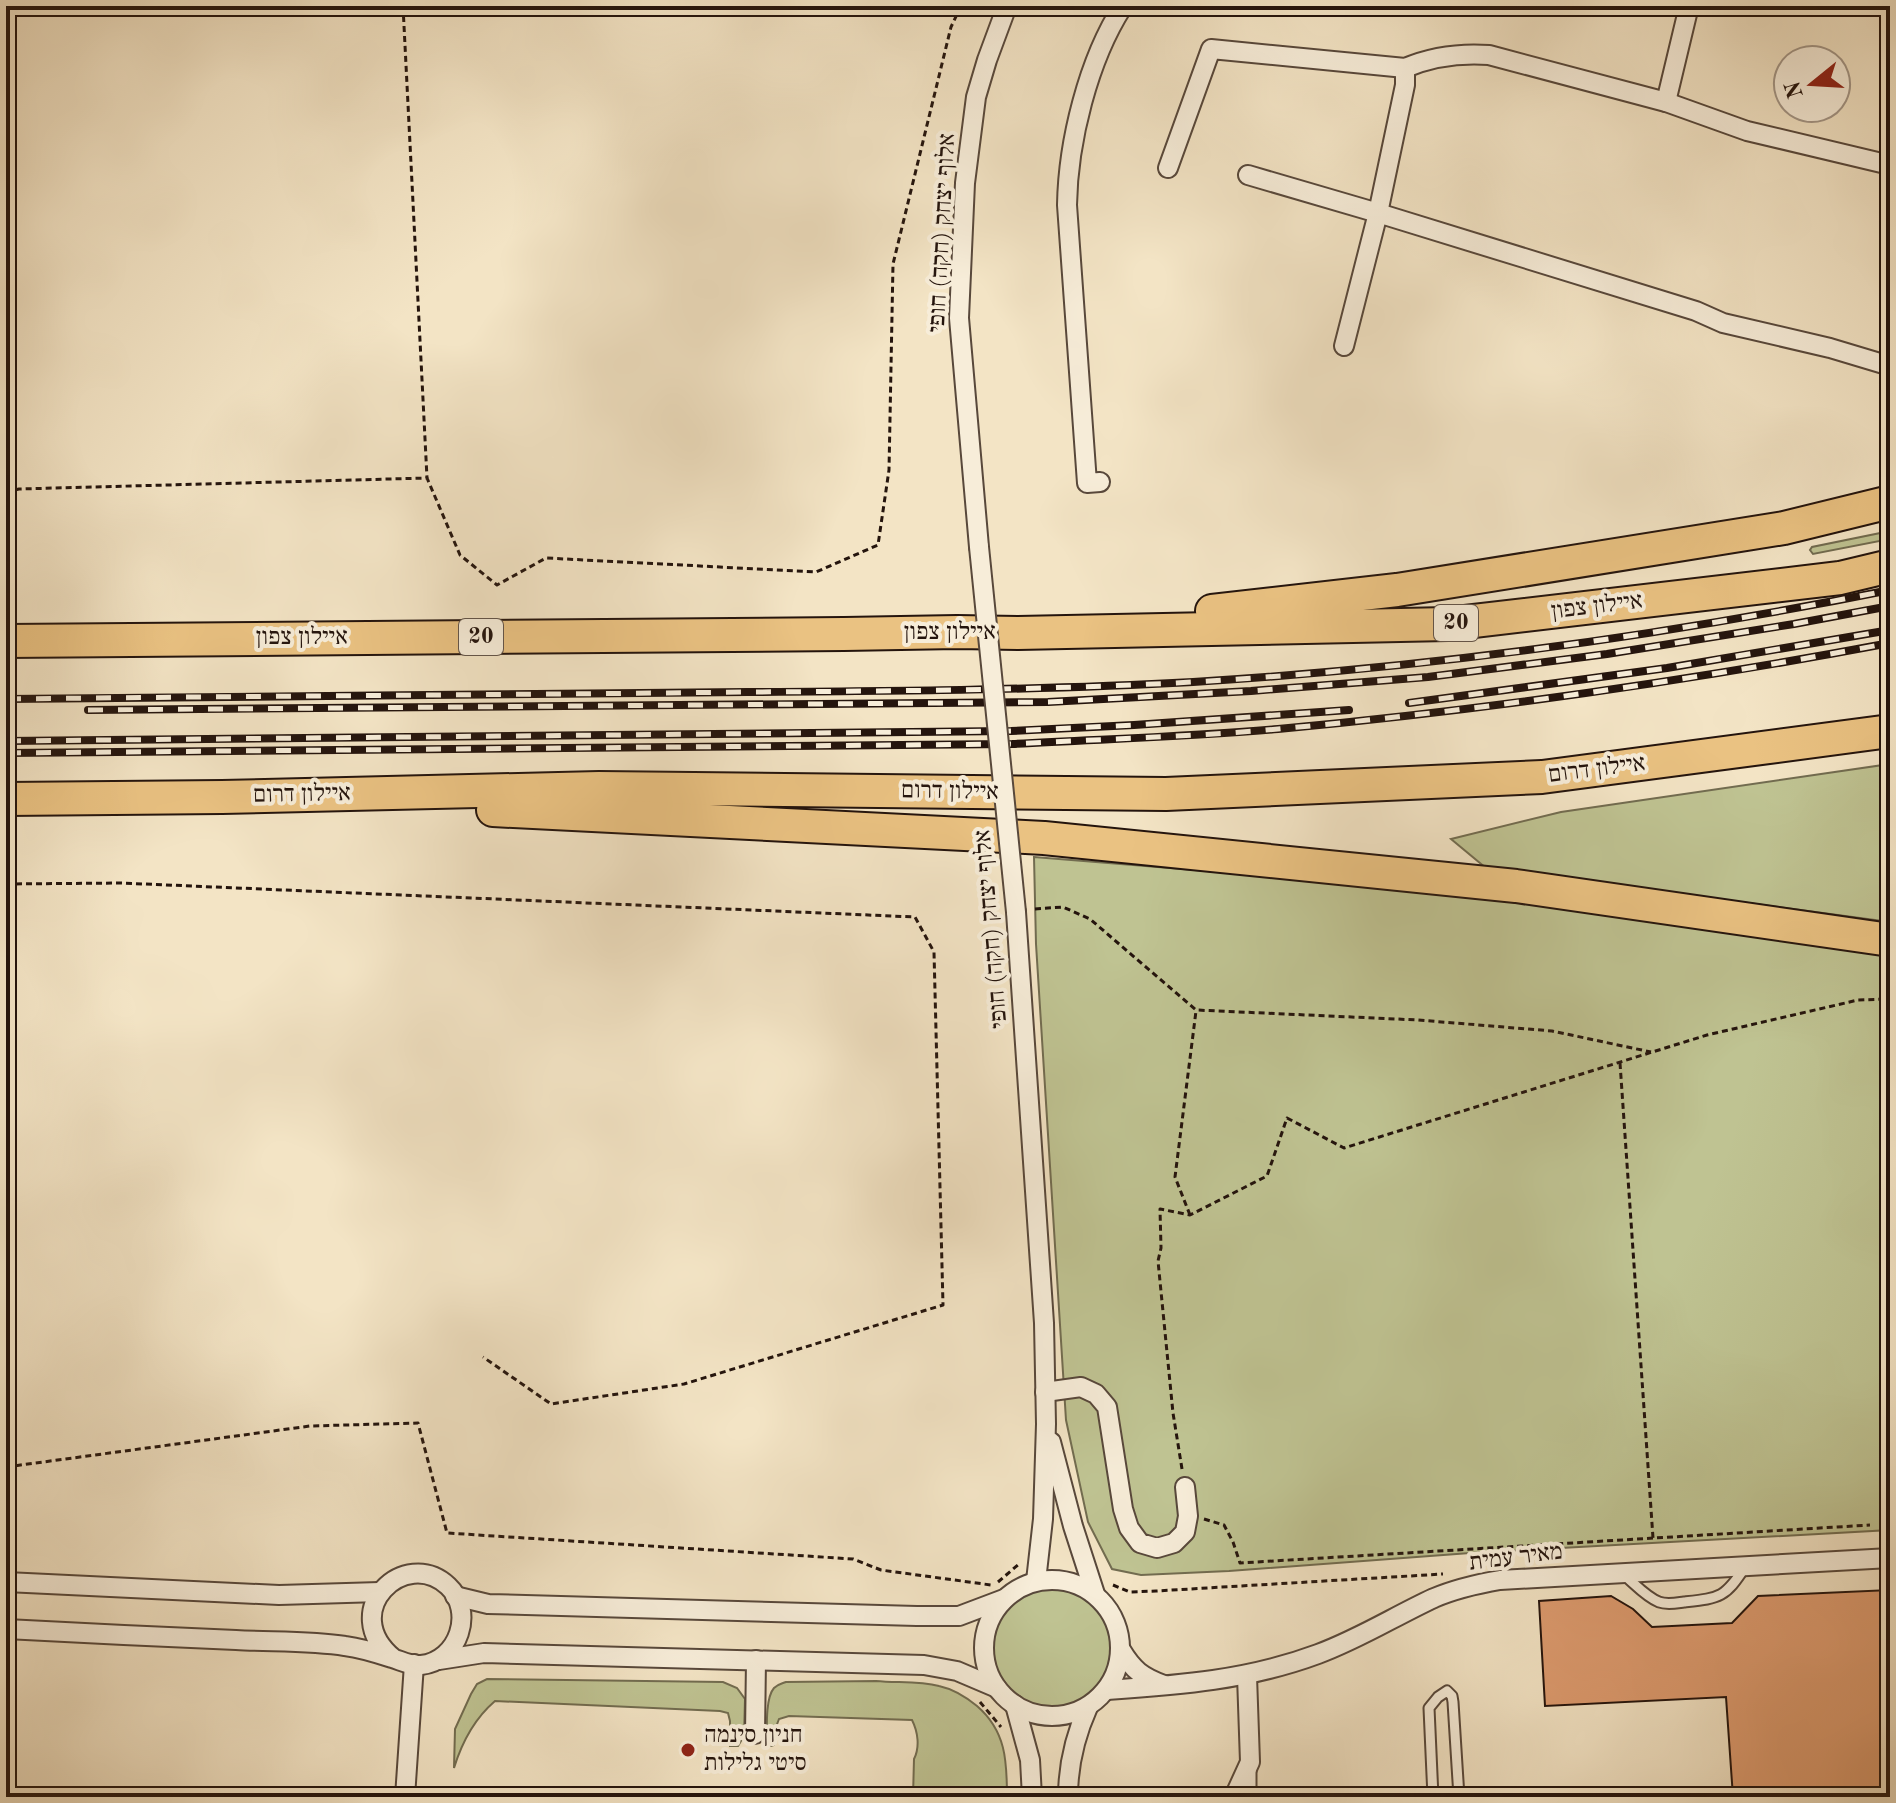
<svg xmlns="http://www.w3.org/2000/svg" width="1896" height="1803" viewBox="0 0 1896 1803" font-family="'Old Standard TT','Frank Ruhl Libre',serif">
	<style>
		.green { fill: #bfc392; stroke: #726c50; stroke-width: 2 }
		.building { fill: #dd9b6f; stroke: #24140d; stroke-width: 2 }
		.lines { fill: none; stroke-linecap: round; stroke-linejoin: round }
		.service-casing { stroke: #58483b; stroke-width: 13 }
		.minor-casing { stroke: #58483b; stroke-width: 22 }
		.motorway-casing { stroke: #24140d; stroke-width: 36 }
		.path { stroke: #24140d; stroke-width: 3; stroke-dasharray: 6 4; stroke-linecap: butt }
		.service { stroke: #f7edd9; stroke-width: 9 }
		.minor { stroke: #f7edd9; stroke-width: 18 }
		.motorway { stroke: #eac282; stroke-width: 32 }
		.rail-casing { stroke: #24140d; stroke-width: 8 }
		.rail { stroke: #f7edd9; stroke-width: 5; stroke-dasharray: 15; stroke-linecap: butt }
		.minor-bridge-casing { stroke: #58483b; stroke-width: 22; stroke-linecap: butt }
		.minor-bridge { stroke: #f7edd9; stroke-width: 18 }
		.poi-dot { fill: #8f2418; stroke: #f7edd9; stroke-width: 3 }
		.labels { text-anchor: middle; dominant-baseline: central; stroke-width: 8; stroke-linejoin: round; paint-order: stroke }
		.shield { fill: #f7edd9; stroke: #63554a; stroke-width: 2 }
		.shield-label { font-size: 22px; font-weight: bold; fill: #24140d }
		.street-label { font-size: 24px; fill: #24140d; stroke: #f7edd9 }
		.poi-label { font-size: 24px; fill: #24140d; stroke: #f7edd9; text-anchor: start }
	</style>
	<rect width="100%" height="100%" fill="#f3e4c5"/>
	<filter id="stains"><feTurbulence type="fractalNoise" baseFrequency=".0025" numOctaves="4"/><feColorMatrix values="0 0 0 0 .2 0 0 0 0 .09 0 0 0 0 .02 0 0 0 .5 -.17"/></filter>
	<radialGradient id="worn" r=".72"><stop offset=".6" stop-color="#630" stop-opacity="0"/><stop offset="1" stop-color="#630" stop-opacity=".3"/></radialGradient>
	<g class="green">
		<polygon points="1890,531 1890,539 1813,554 1810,550 1812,547"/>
		<polygon points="1890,764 1890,922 1486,868 1451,839 1561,812"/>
		<polygon points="1034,857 1480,893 1890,948 1890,1530 1470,1553 1229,1571 1141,1575 1112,1569 1088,1522 1066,1420 1036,944"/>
		<circle cx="1052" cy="1648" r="60"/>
		<path d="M487 1679 723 1682 737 1688 745 1699 744 1736 738 1746H730V1721L728 1713 720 1711 495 1701C474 1719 462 1742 454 1768L455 1729 471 1694 477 1684Z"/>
		<path d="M876 1681C897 1683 919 1681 939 1686 953 1689 966 1697 977 1706 1006 1731 1007 1761 1007 1797H913L914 1759C920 1747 918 1732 912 1720L789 1716 779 1719 776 1727 774 1745 771 1746 767 1744C767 1730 765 1698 774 1688 778 1684 781 1684 786 1682Z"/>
	</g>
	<polygon class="building" points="1890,1590 1890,1797 1733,1797 1726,1697 1545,1706 1539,1601 1611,1596 1633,1609 1652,1627 1732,1623 1758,1596"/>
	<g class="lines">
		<g class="service-casing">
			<g id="service">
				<path d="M1624 1575C1635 1584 1646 1597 1659 1602 1667 1605 1676 1603 1684 1602 1720 1598 1725 1598 1745 1567"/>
				<polyline points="1251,1769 1251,1797"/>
				<polyline points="1433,1797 1429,1708 1438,1697 1447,1691 1452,1696 1453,1702 1459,1797"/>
			</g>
		</g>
		<g class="minor-casing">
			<g id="minor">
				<polyline points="1666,102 1689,6"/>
				<path d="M1168 168 1211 49 1405 68C1431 57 1461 53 1489 55L1666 102 1747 131 1890 165"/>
				<polyline points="1248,175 1378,213 1696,311 1723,323 1830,348 1890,366"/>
				<polyline points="1344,346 1378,213 1405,85 1405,68"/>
				<path d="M1100 482 1087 483 1067 205C1068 142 1088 60 1123 6"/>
				<polyline points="979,547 959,318 965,183 976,97 987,60 1007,6"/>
				<polyline points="1016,912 1044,1323 1046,1424 1043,1519 1036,1581"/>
				<polyline points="1045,1392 1081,1387 1096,1394 1107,1407 1123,1509 1129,1528 1140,1543 1157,1548 1174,1543 1185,1532 1188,1516 1185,1487"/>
				<polyline points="1051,1442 1073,1526 1095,1594"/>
				<circle cx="1052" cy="1648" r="68"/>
				<polyline points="6,1582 279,1595 380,1592"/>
				<polyline points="455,1596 488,1604 917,1616 959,1616 1004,1599"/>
				<path d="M6 1629C83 1633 159 1637 236 1640 271 1642 312 1641 345 1646 361 1648 377 1653 392 1658 402 1661 411 1666 421 1665 459 1661 475 1611 448 1586 405 1546 337 1611 393 1658"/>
				<path d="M1121 1650C1133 1670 1142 1677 1164 1685"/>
				<polyline points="439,1660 484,1653 924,1665 957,1671 997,1688"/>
				<path d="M1107 1690C1180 1685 1248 1680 1318 1654 1359 1639 1395 1616 1434 1598 1455 1589 1477 1584 1500 1580L1890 1558"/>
				<polyline points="1015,1705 1030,1760 1032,1797"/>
				<polyline points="755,1734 756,1660"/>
				<polyline points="405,1797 414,1664"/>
				<path d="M1068 1797C1068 1764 1075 1736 1088 1707"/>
				<polyline points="1234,1797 1250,1762 1247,1676"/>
			</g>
		</g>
		<g class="motorway-casing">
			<g id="motorway">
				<polyline points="1212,611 1397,590 1784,528 1890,502"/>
				<polyline points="6,641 844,634 957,632 1018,633 1448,624 1840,578 1890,566"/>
				<polyline points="6,799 222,797 599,788 1166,794 1542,777 1890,731"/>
				<polyline points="493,810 1044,838 1516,886 1890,940"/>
			</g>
		</g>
		<g class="path">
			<polyline points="403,6 427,478"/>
			<polyline points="6,492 19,489 427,478 460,555 497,585 546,558 816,572 878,545 889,470 893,264 951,27 961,6"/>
			<polyline points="6,884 121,883 915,917 934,952 943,1305 684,1384 551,1404 483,1357"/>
			<polyline points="1035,909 1063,907 1090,919 1196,1010 1418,1020 1552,1031 1651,1052"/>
			<polyline points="1620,1063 1653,1538"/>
			<polyline points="1190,1215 1175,1177 1196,1011"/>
			<polyline points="6,1467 310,1426 418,1423 447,1533 853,1559 881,1570 991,1585"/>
			<polyline points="1182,1469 1173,1413 1158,1261 1161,1248 1160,1209 1190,1215 1267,1176 1287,1118 1344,1148 1707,1035 1858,1000 1890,999"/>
			<polyline points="1204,1519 1224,1525 1233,1542 1240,1563 1870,1525"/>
			<polyline points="998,1582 1019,1564"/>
			<polyline points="1113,1585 1130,1592 1156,1591 1443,1574"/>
			<polyline points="980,1702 1001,1727"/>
		</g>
		<use href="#service" class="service"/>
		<use href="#minor" class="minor"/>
		<use href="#motorway" class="motorway"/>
		<g class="rail-casing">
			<g id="rail">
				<path d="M6 699C253 696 500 695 747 692 896 691 1045 690 1193 682 1427 668 1661 636 1890 590"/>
				<polyline points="1409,703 1667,668 1890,630"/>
				<polyline points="88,710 1048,702 1251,691 1428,677 1607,654 1794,624 1890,606"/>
				<polyline points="6,741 1011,731 1134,725 1349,710"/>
				<path d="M6 753 1012 744C1101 739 1190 737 1278 729 1483 710 1688 681 1890 643"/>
			</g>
		</g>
		<use href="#rail" class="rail"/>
		<g class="minor-bridge-casing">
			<polyline id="minor-bridge" points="979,547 1016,912"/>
		</g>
		<use href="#minor-bridge" class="minor-bridge"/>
	</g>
	<circle class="poi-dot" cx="688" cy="1750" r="8"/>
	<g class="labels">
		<g class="shield">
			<rect x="1434" y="605" width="44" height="36" rx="6"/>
			<rect x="459" y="619" width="44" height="36" rx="6"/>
		</g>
		<g class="shield-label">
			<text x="1456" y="623">20</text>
			<text x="481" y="637">20</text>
		</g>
		<g class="street-label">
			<text transform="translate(943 233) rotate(-87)">אלוף יצחק (חקה) חופי</text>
			<text transform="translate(1597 607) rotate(-7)">איילון צפון</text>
			<text x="950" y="633">איילון צפון</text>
			<text x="302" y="638">איילון צפון</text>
			<text transform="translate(1597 770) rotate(-7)">איילון דרום</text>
			<text transform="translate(950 792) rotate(1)">איילון דרום</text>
			<text transform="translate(302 795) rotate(-1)">איילון דרום</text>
			<text transform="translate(992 929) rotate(-95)">אלוף יצחק (חקה) חופי</text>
			<text transform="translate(1516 1558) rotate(-7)">מאיר עמית</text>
		</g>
		<g class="poi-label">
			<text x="704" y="1736">חניון סינמה<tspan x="704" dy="28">סיטי גלילות</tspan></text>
		</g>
	</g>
	<rect width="1896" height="1803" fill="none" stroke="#f3e4c5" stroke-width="32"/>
	<rect x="8" y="8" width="1880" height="1787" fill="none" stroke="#24140d" stroke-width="4"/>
	<rect x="16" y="16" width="1864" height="1771" fill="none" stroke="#24140d" stroke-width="2"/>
	<g transform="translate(1812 84) rotate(252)"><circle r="38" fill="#f7edd9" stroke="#a39687" stroke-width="2"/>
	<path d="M0-6L14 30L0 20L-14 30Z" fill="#8f2418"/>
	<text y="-12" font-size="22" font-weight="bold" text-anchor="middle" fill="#24140d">N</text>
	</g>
	<rect width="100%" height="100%" filter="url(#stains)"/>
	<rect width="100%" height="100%" fill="url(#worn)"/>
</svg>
